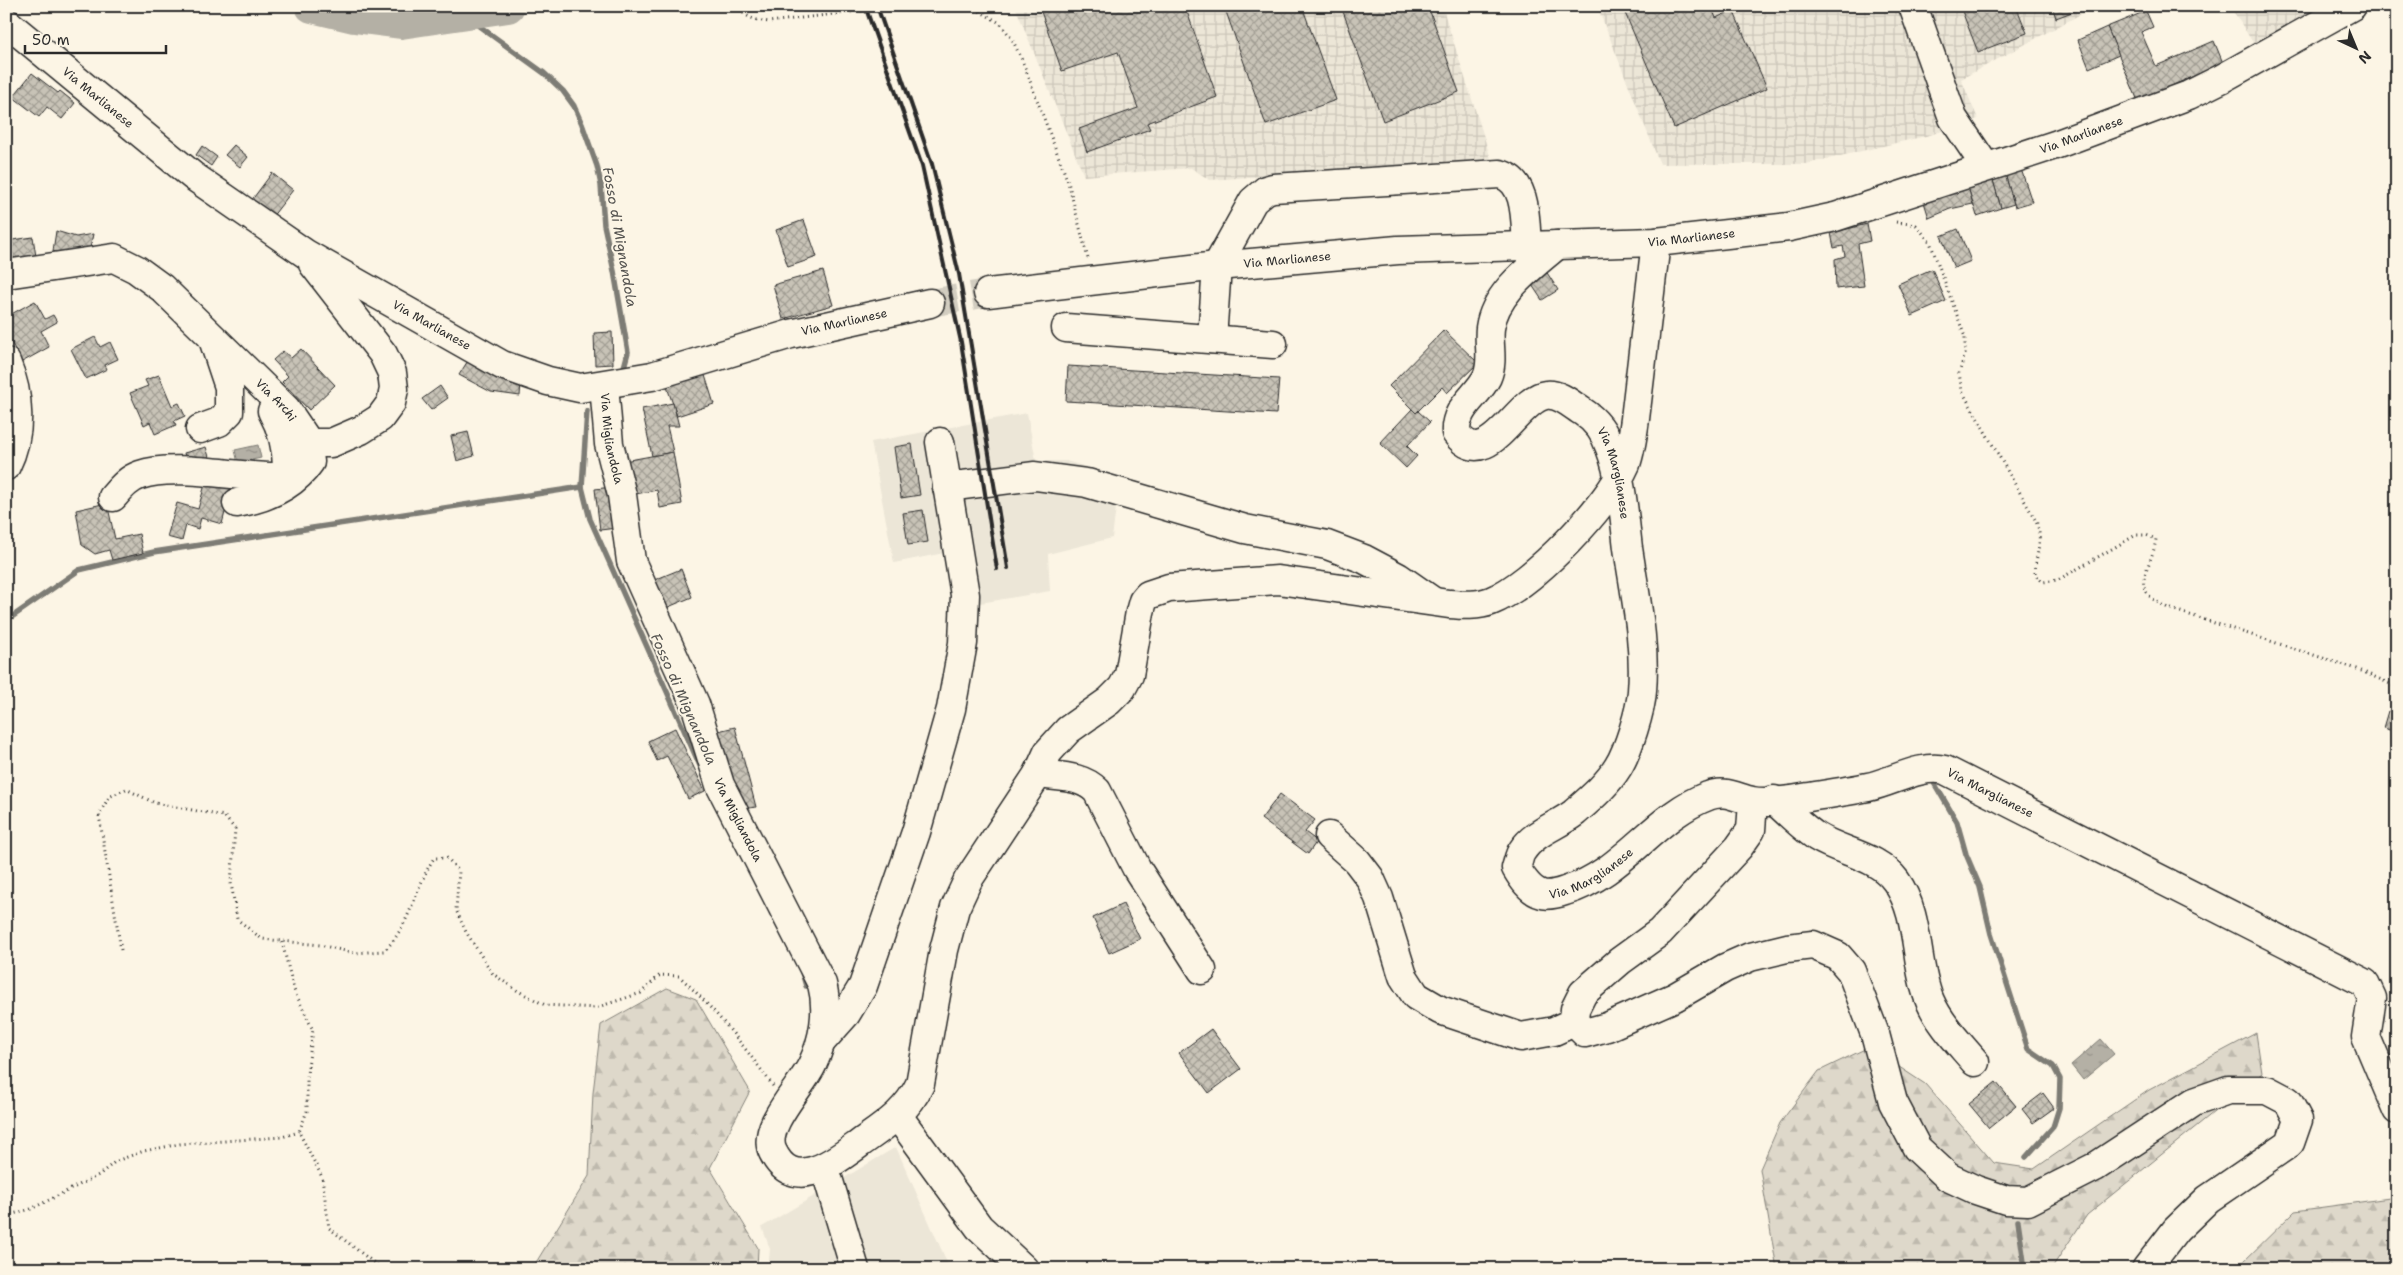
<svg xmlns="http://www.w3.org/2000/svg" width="2403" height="1275" viewBox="0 0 2403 1275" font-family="'Shantell Sans',sans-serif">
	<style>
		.built { fill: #ece6d7 }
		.industrial { fill: url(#industrial-grid) }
		.forest { fill: url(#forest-firs); stroke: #84827a }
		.water { fill: url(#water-ripples); stroke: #7d7b74 }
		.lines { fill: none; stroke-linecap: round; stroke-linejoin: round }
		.stream { stroke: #7d7b74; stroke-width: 5.5 }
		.river { stroke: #b4b0a5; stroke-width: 34 }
		.building { fill: url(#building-cross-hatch); stroke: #2b2b2b }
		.minor-tunnel { stroke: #d2cdc0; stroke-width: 28; stroke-dasharray: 28 14; stroke-linecap: butt }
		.minor-casing { stroke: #2b2b2b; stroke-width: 31 }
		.major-casing { stroke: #2b2b2b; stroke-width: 31 }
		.path { stroke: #2b2b2b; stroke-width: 3; stroke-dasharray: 1 4; stroke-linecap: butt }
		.minor { stroke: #fcf5e5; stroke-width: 28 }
		.major { stroke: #fcf5e5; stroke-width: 28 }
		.rail { stroke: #2b2b2b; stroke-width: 4 }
		.labels { text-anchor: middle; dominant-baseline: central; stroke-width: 4; stroke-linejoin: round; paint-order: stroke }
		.street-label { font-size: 12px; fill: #2b2b2b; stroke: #fcf5e5 }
		.water-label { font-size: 14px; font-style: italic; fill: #545350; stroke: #fcf5e5 }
	</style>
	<defs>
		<pattern id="industrial-grid" width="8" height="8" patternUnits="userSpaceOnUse" patternTransform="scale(1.25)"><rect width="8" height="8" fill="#ece6d7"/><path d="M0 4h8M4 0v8" fill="none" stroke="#cbc5b9"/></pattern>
		<pattern id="forest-firs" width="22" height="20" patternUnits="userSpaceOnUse" patternTransform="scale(1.25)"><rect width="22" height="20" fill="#ded8ca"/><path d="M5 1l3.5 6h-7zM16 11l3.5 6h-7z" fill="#bfbaae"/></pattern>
		<pattern id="water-ripples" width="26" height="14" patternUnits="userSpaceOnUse" patternTransform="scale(1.25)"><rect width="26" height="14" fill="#b4b0a5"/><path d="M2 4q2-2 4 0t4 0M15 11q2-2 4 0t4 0" fill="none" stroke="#938f87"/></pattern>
		<pattern id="building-cross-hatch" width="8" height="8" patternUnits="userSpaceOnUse" patternTransform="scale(1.25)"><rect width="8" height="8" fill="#c8c3b7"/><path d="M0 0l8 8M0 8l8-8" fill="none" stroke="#a39f95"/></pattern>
	</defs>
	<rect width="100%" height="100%" fill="#fcf5e5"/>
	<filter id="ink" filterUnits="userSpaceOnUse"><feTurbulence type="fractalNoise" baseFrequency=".02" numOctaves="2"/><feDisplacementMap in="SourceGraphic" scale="10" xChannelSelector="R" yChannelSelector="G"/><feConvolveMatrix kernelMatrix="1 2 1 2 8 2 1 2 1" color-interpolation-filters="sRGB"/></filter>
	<g filter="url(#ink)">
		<g class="built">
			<polygon points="1027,413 1036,461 1066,461 1120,477 1112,538 1048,554 1050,591 957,607 949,552 894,563 871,442"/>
			<polygon points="896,1147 950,1269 768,1269 770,1249 762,1227"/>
		</g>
		<g class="industrial">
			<polygon points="1015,6 1442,6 1491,159 1210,180 1191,168 1084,176"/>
			<polygon points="1597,6 2096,6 1961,79 1978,119 1930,135 1806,164 1660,164"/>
			<polygon points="2230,6 2323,6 2255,46"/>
		</g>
		<g class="forest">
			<polygon points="667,988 696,999 750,1091 710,1168 758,1248 757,1269 532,1269 589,1176 593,1093 601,1025"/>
			<polygon points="2256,1033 2262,1073 2087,1215 2051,1269 1777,1269 1760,1169 1780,1123 1819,1071 1869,1047 1925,1084 1994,1163 2034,1169 2149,1090"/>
			<polygon points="2397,1197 2397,1269 2236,1269 2295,1211"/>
		</g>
		<g class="water">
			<polygon points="258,445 261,458 238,463 235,450"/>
			<polygon points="2101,1039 2114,1054 2083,1080 2071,1065"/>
		</g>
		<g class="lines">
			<g class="stream">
				<polyline points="461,13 544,73 563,91 574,106 582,124 597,166 601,185 604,225 614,271 628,352 623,371"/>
				<polyline points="587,411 582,487 590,519 701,768"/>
				<polyline points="6,621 79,570 154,552 582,487"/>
				<polyline points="1933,781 1957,822 1966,854 1980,887 1991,934 2028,1049 2053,1066 2060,1079 2059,1108 2053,1127 2026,1157"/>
				<polyline points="801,969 806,986"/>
				<polyline points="2018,1221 2025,1269"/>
			</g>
			<polyline class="river" points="312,6 354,16 401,22 508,6"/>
		</g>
		<g class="building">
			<polygon points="1039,6 1185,6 1217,97 1147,123 1150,129 1087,152 1079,129 1138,108 1118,52 1062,71"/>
			<polygon points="1224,6 1302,6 1336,100 1266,125"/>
			<polygon points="1341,6 1428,6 1459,92 1383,121"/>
			<polygon points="1622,6 1711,6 1716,18 1733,10 1767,88 1674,128"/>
			<polygon points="1960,6 2016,6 2027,33 1978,52"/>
			<polygon points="2052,6 2088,6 2056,18"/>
			<polygon points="2146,11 2153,27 2141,32 2156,66 2214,41 2223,63 2138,101 2107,27"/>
			<polygon points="2107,27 2119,55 2089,68 2078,40"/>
			<polygon points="32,73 58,93 60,91 75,103 62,119 47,107 39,117 13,97"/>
			<polygon points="234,145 248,157 240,167 225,155"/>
			<polygon points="202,146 217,157 211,166 196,155"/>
			<polygon points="2021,169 2032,202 2015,207 2005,174"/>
			<polygon points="272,173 293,190 272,217 251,201"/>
			<polygon points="2005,174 2014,204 2001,208 1992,177"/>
			<polygon points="1992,177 2001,208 1977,216 1967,184"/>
			<polygon points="1967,184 1973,204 1950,209 1929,218 1924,202"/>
			<polygon points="804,220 817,257 788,267 776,230"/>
			<polygon points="1867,224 1870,241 1858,244 1864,286 1836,289 1835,259 1845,256 1843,246 1834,248 1831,233"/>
			<polygon points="1958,229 1971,261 1954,268 1941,236"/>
			<polygon points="56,231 76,237 93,234 89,253 72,258 53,251"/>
			<polygon points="33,237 37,263 6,268 6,241"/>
			<polygon points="1544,268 1558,290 1542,300 1528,279"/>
			<polygon points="1932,269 1946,301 1912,316 1898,284"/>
			<polygon points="823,271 833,305 783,319 773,285"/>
			<polygon points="35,301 45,319 53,315 57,322 41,331 49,347 22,362 6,333 6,317"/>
			<polygon points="1444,330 1478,363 1447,393 1442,387 1416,413 1389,386"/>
			<polygon points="612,332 613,364 595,365 594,333"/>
			<polygon points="95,337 100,347 110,342 118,359 105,365 107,369 86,379 71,349"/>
			<polygon points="301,349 335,385 309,410 282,382 288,376 273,360 283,351 291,358"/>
			<polygon points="469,359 521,382 520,396 491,392 459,375"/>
			<polygon points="1068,366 1279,379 1276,414 1066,401"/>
			<polygon points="703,369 714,404 677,416 665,381"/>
			<polygon points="159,375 172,406 179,403 185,416 174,421 176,425 155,434 150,422 144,425 130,393 148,386 145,380"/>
			<polygon points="440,386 448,398 431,410 422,399"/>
			<polygon points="673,403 679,426 667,426 673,452 652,456 642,409"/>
			<polygon points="1412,409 1416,413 1418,411 1430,422 1407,446 1417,456 1406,468 1380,443"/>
			<polygon points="468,432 474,456 457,461 451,436"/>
			<polygon points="912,444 920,495 901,498 894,447"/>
			<polygon points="206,447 210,460 188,467 184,453"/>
			<polygon points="673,452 682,504 660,508 657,490 630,495 624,461"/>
			<polygon points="208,474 233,481 222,524 201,518 198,529 186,525 182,541 167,537 177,503 198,509"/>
			<polygon points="612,487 617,528 600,530 595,489"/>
			<polygon points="107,503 115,539 139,534 143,553 112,560 109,550 95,554 82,545 76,510"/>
			<polygon points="923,510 928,542 908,545 903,513"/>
			<polygon points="681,569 692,597 659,611 647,583"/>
			<polygon points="2388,711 2397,714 2396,732 2383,728"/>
			<polygon points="735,727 756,807 737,810 710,733"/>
			<polygon points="675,728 705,791 688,799 667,756 657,761 648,741"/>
			<polygon points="1280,794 1315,820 1305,832 1317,841 1308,854 1261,819"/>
			<polygon points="1123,904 1140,939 1109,953 1093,918"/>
			<polygon points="1211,1029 1241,1069 1209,1093 1179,1053"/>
			<polygon points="1996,1082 2016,1106 1989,1128 1969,1104"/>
			<polygon points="2043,1093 2054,1108 2033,1123 2022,1109"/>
		</g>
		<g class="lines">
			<polyline class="minor-tunnel" points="930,303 988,293"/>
			<g class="minor-casing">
				<g id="minor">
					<polyline points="1913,6 1953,118 1986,167"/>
					<path id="s1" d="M6 22 193 176 306 254 502 365 548 381 580 388 652 376 791 334 930 303"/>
					<path id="s2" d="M1557 245C1532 267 1495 292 1490 328 1488 344 1494 361 1487 377 1477 397 1454 408 1456 433 1487 476 1517 398 1546 395 1560 393 1573 406 1583 412 1597 421 1605 433 1610 448 1622 479 1624 515 1628 548 1635 595 1646 644 1642 691 1641 710 1628 751 1618 767 1607 785 1590 799 1574 813 1557 826 1534 832 1522 851 1519 855 1518 863 1516 868 1522 878 1530 891 1542 894 1548 896 1559 893 1565 891 1623 874 1654 816 1708 796 1725 789 1737 798 1752 801 1765 804 1795 800 1809 797 1828 794 1849 791 1868 787 1893 782 1920 764 1945 770L2365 983 2372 998 2366 1037 2397 1110"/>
					<path id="s3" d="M6 274 114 258 136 269 162 288 286 409 307 440 314 443H331L361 430 380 418 391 403 394 389 392 373 383 354 313 264"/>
					<path id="s4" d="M988 293 1217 266 1398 250 1656 242 1789 227 1835 217 2055 145 2189 95 2221 79 2352 6"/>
					<polyline points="1066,328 1273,344"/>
					<path d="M1212 339 1217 266 1253 201 1266 190 1273 188 1500 174C1528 181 1525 223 1527 246"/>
					<path id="s5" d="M604 385 609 444 622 495 631 561 695 704 720 785 822 984C829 1010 824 1040 812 1065 802 1087 760 1127 773 1152 793 1194 834 1162 859 1144 884 1126 907 1112 920 1084L944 950 955 908 968 880 1038 774 1048 752 1068 730 1109 701 1122 688 1129 675 1140 612 1143 601 1148 595 1169 588 1278 580 1449 604C1463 605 1478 606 1491 601 1533 584 1608 506 1626 464 1631 450 1633 434 1635 419L1656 242"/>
					<polyline points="200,429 219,422 229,412 229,387 214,342"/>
					<polyline points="947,487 1035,476 1087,483 1245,529 1327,545 1364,559 1398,577 1431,600"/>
					<path d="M113 497C121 488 128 479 140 475 175 463 240 478 279 477L287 468C287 447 282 429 272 411"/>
					<path d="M237 503C266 498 293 487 310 462L307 440"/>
					<path d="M1038 774C1059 777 1081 775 1097 791L1137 869 1202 970"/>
					<path d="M1774 800C1788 813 1802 827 1817 837 1843 853 1877 855 1896 881 1921 916 1914 964 1930 1001 1940 1024 1959 1043 1975 1062"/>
					<polyline points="1753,802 1751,830 1739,847 1660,932 1620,961 1583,993 1575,1009 1574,1022 1585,1033 1607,1027 1675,997 1725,968 1750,957 1787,948 1813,945 1838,956 1851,971 1875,1034 1893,1102 1917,1148 1948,1177 1976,1190 2006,1200 2028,1201 2095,1167 2194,1102 2228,1090 2267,1090 2288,1101 2298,1120 2290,1143 2208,1199 2176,1230 2146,1269"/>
					<polyline points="1329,836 1357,861 1370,878 1379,898 1403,976 1416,996 1440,1010 1521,1037 1554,1031 1574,1022"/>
					<polyline points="821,1042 846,1014 863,986 916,832 951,709 963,643 965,595 940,442"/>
					<polyline points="898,1116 979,1227 1024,1269"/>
					<polyline points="825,1168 855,1269"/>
				</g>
			</g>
			<g class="major-casing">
				<path id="major" d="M6 362C20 395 22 434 6 466"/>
			</g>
			<g class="path">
				<path d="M736 6C746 18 755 20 769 22L900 6"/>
				<polyline points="971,6 1000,23 1012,39 1022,60 1068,182 1088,259"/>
				<path d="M1896 222 1916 225 1930 242 1965 337V354L1959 373 1962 391 2036 521C2044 540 2035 555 2035 575L2043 582 2058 580 2136 535H2146L2156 539C2151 574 2125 587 2168 608L2357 669 2397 687"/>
				<polyline points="282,942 294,990 313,1030 307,1074 307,1111 299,1132 322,1177 329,1228 382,1269"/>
				<path d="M121 950 99 815 109 797 126 789 155 803 224 816 235 829 231 883 237 919 262 939 320 945 354 953 384 951C411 925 415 887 434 858H447L459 871 456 910 466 932 493 974 518 991 545 1005 595 1008 641 993 660 975 679 976C715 1009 745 1047 773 1086"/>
				<polyline points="6,1216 31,1209 99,1175 116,1161 144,1151 180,1144 282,1137 299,1132"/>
			</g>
			<use href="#minor" class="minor"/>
			<use href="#major" class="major"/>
			<g class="rail">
				<polyline points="865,6 922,166 961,342 997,569"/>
				<polyline points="877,6 932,164 959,274 1008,568"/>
			</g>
		</g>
	</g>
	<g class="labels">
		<g class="street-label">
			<text stroke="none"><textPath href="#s1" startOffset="119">Via Marlianese</textPath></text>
			<text stroke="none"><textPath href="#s4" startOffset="1111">Via Marlianese</textPath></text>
			<text stroke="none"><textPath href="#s4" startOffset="706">Via Marlianese</textPath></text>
			<text stroke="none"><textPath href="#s4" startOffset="301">Via Marlianese</textPath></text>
			<text stroke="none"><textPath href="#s1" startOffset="959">Via Marlianese</textPath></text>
			<text stroke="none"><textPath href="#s1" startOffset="524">Via Marlianese</textPath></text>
			<text stroke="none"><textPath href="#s3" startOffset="326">Via Archi</textPath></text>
			<text stroke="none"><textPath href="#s5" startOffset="54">Via Migliandola</textPath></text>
			<text stroke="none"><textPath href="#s2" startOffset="450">Via Marglianese</textPath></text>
			<text stroke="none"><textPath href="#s2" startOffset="1425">Via Marglianese</textPath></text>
			<text stroke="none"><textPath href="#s5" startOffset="459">Via Migliandola</textPath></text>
			<text stroke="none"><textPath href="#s2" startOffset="990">Via Marglianese</textPath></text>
		</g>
		<g class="water-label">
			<text transform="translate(620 237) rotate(80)">Fosso di Mignandola</text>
			<text transform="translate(684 699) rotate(66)">Fosso di Mignandola</text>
		</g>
	</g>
	<rect width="2403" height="1275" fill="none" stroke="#fcf5e5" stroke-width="25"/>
	<rect x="12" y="12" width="2378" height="1250" fill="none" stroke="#2b2b2b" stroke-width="2" filter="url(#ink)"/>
	<g transform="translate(2356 48) rotate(136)" stroke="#fcf5e5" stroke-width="4" paint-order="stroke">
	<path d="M0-4L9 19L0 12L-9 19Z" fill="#2b2b2b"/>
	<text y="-8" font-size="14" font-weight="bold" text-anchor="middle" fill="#2b2b2b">N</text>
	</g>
	<path d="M25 45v8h141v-8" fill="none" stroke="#2b2b2b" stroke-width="2.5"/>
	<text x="32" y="45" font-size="15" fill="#2b2b2b" stroke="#fcf5e5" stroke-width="4" paint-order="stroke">50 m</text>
</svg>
